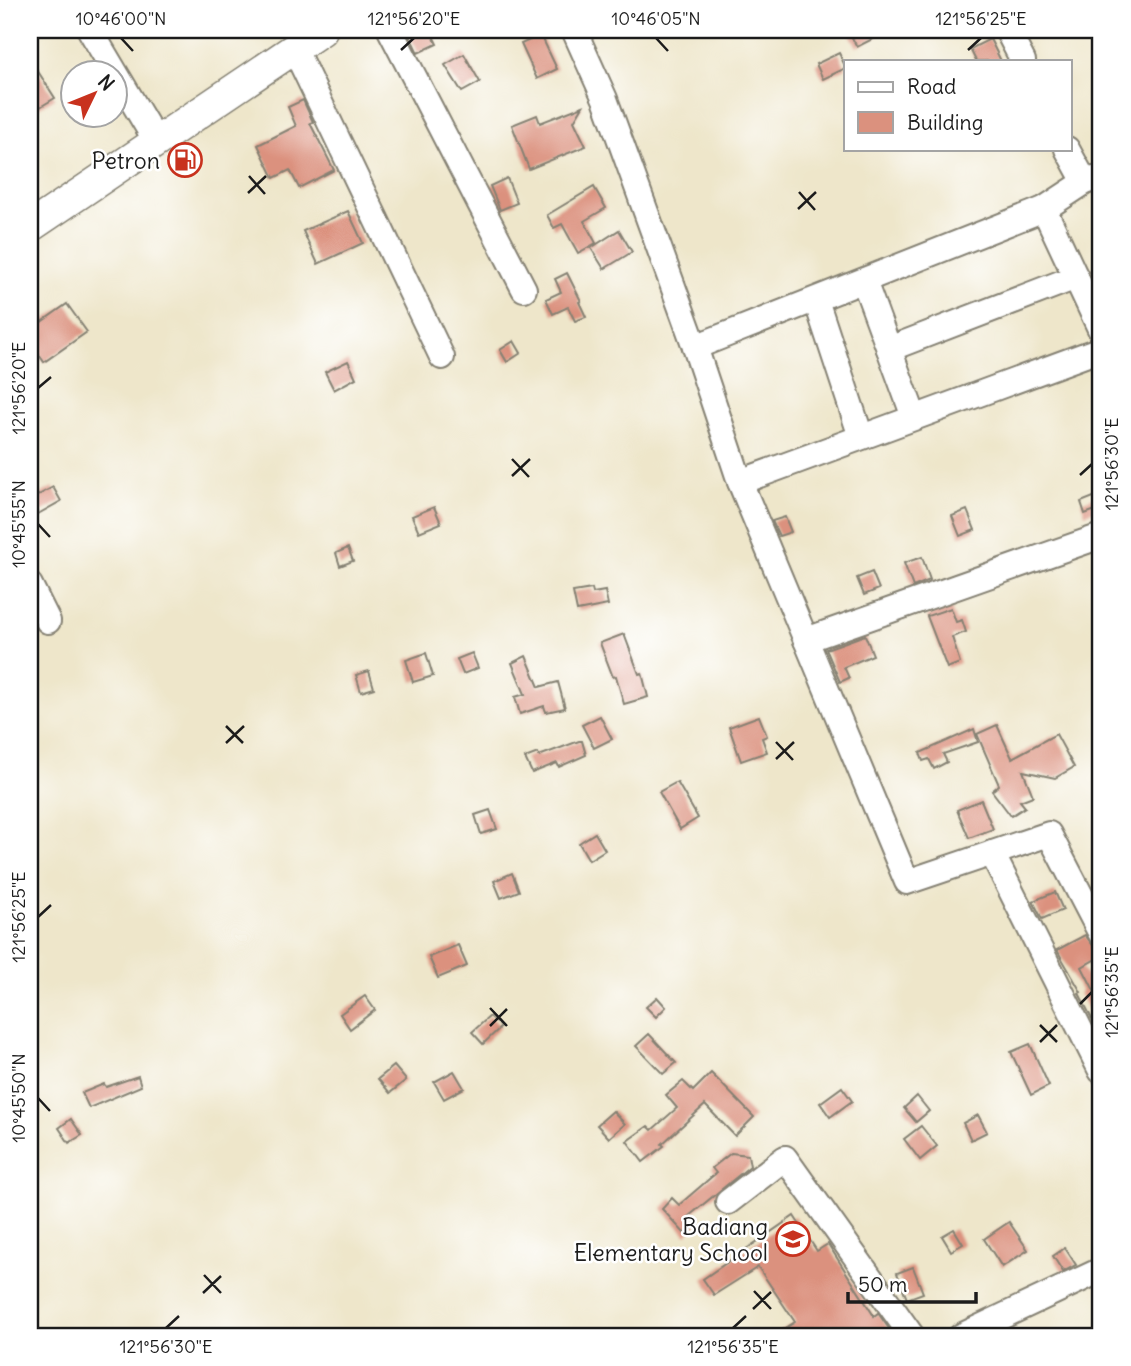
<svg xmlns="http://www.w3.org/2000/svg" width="1131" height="1366" viewBox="0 0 1131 1366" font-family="Delius,sans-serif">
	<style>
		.building { fill: #db917e }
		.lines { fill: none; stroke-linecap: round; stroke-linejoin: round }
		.minor-casing { stroke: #858173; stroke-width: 28 }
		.major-casing { stroke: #858173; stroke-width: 33 }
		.minor { stroke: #fff; stroke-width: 24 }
		.major { stroke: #fff; stroke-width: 30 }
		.ticks { fill: none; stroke: #1c1c1c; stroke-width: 2.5 }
		.labels { text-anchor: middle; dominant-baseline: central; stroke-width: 5; stroke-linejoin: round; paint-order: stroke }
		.poi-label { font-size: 23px; fill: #1c1c1c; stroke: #fff; text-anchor: end }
		.neatline { fill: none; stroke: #1c1c1c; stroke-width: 2.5 }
		.ticks-label { font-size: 18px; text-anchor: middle; fill: #1c1c1c }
	</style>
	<rect width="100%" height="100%" fill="#fff"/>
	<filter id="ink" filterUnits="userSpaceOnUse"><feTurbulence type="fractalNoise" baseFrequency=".0143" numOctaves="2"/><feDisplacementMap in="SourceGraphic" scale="14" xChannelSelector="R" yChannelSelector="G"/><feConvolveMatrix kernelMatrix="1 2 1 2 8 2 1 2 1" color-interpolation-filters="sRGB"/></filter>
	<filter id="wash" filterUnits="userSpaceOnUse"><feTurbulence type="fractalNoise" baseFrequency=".00686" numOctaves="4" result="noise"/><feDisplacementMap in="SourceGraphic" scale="28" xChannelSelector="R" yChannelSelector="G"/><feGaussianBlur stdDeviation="1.57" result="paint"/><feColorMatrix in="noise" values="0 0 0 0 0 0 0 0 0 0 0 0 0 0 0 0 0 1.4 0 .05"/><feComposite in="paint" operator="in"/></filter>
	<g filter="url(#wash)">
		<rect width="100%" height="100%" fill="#eee6ca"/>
		<g id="blocks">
			<g class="building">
				<polygon points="407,30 430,30 437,44 418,53"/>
				<polygon points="848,30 890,30 857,47"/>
				<polygon points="541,35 557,69 537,79 521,44"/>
				<polygon points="990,39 1001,61 976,61 970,49"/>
				<polygon points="839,53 846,68 823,79 816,64"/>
				<polygon points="464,54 480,82 462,92 445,65"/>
				<polygon points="30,59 55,98 30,113"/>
				<polygon points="303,100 313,122 310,123 334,170 299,188 290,170 274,178 258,145 296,126 288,107"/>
				<polygon points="583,106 574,121 586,146 529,169 512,125 537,115 540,123"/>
				<polygon points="507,178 517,203 500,210 490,186"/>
				<polygon points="594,187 606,208 584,221 596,243 578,253 562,224 554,228 547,215"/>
				<polygon points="348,211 363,243 318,264 303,231"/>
				<polygon points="619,230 632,252 604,269 591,248"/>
				<polygon points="567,273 581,301 579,302 586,317 575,321 568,307 553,314 546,299 561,292 555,279"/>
				<polygon points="67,304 87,332 44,362 30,342 30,330"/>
				<polygon points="514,341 521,353 507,362 500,350"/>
				<polygon points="348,361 356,378 334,390 325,372"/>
				<polygon points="53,487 61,501 38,514 30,500"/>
				<polygon points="1101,494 1101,508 1085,514 1081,502"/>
				<polygon points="434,507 441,523 419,532 412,516"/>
				<polygon points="967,510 975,530 960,536 952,516"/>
				<polygon points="785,517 791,532 779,536 772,521"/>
				<polygon points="348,548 353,561 340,566 336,553"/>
				<polygon points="922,557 930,580 913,587 904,563"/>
				<polygon points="872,572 879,589 864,595 857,578"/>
				<polygon points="592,589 593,593 605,591 608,605 577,611 573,592"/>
				<polygon points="951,608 956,622 962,620 966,632 952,637 960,663 947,668 927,616"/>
				<polygon points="624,634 639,674 642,673 648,697 624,704 616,676 613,677 600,643"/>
				<polygon points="865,635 873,655 844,667 849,678 840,682 826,649"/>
				<polygon points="426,653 433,676 413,682 406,660"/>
				<polygon points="472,653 478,668 463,674 457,659"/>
				<polygon points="526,656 539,687 558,682 565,708 546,712 544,706 520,714 515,697 525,694 512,663"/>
				<polygon points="369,671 374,688 361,692 356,675"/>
				<polygon points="600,716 612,739 594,748 582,725"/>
				<polygon points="759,716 767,736 762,738 767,752 741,761 729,727"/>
				<polygon points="997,725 1012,758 1056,734 1074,767 1055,778 1023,771 1033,796 1020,801 1025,807 1011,816 992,791 999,785 977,734"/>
				<polygon points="974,729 978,742 943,754 947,762 934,769 929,759 923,761 920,753"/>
				<polygon points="579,741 582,741 586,755 559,767 557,763 532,773 525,758 538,753 539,756"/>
				<polygon points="677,782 698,818 680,829 659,792"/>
				<polygon points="981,800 993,829 969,838 957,810"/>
				<polygon points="490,810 497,829 481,834 475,815"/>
				<polygon points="595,833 605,850 589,860 579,843"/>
				<polygon points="512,873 519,891 501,898 494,881"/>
				<polygon points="1055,892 1063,910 1042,919 1033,901"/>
				<polygon points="1085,935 1101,956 1082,967 1101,1004 1101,1022 1095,1025 1079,993 1081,992 1057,950"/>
				<polygon points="458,945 467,966 438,978 429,957"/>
				<polygon points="365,996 375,1010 350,1029 340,1014"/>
				<polygon points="657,997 666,1007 656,1017 646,1007"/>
				<polygon points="490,1016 501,1027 483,1044 472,1032"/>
				<polygon points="649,1034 676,1063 663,1074 636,1046"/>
				<polygon points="1030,1044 1049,1086 1031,1095 1011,1052"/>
				<polygon points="394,1066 406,1080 390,1093 378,1079"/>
				<polygon points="454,1071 464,1088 444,1099 434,1082"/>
				<polygon points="711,1073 754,1117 735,1136 705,1105 662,1144 664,1146 643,1162 627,1141 648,1126 652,1130 677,1108 666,1095 683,1081 693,1091"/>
				<polygon points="138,1076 141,1086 89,1108 82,1093 104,1084 106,1087"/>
				<polygon points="842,1087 852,1101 830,1117 820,1103"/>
				<polygon points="917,1096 929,1111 916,1122 904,1108"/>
				<polygon points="613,1111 625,1124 609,1138 597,1125"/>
				<polygon points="978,1115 987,1132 971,1140 963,1123"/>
				<polygon points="71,1119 82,1135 69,1143 59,1128"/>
				<polygon points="921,1126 937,1146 920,1160 904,1139"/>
				<polygon points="731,1153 748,1155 750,1166 689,1216 697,1224 686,1235 662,1209 672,1198 679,1205 716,1173 712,1168"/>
				<polygon points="794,1216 817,1251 828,1244 874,1316 878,1313 894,1336 870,1336 867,1331 859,1336 773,1336 795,1322 758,1267 714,1295 703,1279"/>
				<polygon points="1009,1222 1028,1250 1002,1267 984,1239"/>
				<polygon points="954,1229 963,1244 951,1251 942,1236"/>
				<polygon points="1065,1248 1076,1265 1063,1272 1053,1256"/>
				<polygon points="913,1267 923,1293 907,1299 897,1273"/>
			</g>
		</g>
	</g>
	<g filter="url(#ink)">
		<use href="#blocks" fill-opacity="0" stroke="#858173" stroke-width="2"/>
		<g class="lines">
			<g class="minor-casing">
				<g id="minor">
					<polyline points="90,30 156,141"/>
					<polyline points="390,30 524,289"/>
					<polyline points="574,30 605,99 695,347 740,482 907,882 1049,834 1101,934"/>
					<polyline points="1007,30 1023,61"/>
					<polyline points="294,48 442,357"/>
					<polyline points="1067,149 1085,182 1101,177"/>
					<polyline points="1044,209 1101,331"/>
					<polyline points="864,281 914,417"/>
					<polyline points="816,300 861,437"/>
					<polyline points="695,347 1044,209 1085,182"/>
					<polyline points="889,349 1076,277"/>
					<polyline points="740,482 1101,349"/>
					<polyline points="30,585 48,621"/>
					<polyline points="806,640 1101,536"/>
					<polyline points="992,853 1101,1071"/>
					<polyline points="728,1202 785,1158 912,1336"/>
					<polyline points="961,1336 1101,1270"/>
				</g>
			</g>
			<g class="major-casing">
				<polyline id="major" points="30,227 322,30"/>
			</g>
			<use href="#minor" class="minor"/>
			<use href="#major" class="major"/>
		</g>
	</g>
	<path class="ticks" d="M121 38 133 51M656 38 668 51M401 50 414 38M968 50 981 38M249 176 265 194M799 192 815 210M248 193 266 176M798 209 816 192M38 388 51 377M512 459 529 477M1080 475 1092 464M512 476 530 459M38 524 50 537M226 726 243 743M776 742 793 760M226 743 244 726M776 759 794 742M38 917 51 905M1080 1004 1092 992M490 1008 507 1026M1040 1025 1057 1042M490 1026 507 1009M1040 1042 1057 1025M38 1098 50 1111M204 1275 221 1293M754 1291 771 1309M203 1293 221 1276M753 1309 771 1292M166 1328 179 1316M733 1328 746 1316"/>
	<defs>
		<g id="fuel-ring" transform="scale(1.75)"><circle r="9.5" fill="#fff" stroke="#c8321e" stroke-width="1.5"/><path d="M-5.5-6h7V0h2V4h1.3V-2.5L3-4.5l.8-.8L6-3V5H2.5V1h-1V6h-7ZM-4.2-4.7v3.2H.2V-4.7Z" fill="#c8321e"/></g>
		<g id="school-ring" transform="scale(1.75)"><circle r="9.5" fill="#fff" stroke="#c8321e" stroke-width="1.5"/><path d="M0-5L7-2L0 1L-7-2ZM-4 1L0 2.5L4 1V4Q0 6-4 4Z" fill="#c8321e"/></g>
	</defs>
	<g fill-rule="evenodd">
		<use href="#fuel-ring" x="185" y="160"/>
		<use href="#school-ring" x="793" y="1239"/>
	</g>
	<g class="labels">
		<g class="poi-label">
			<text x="160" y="160">Petron</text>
			<text x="768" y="1226">Badiang<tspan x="768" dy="26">Elementary School</tspan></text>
		</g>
	</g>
	<rect width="1131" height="1366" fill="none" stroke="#fff" stroke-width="77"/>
	<rect x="844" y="60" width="228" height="91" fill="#ffffff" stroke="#a4a4a4" stroke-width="2"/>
	<rect x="858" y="82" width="35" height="10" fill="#ffffff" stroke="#a4a4a4" stroke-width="2"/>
	<text x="907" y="94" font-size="21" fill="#1c1c1c">Road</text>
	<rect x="858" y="112" width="35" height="21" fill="#db917e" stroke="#a4a4a4" stroke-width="2"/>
	<text x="907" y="130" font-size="21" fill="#1c1c1c">Building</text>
	<g transform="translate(94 94) rotate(47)"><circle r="33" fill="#ffffff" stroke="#a4a4a4" stroke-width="2"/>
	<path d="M0-5L12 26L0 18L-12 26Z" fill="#c8321e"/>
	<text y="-10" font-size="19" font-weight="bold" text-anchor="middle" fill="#1c1c1c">N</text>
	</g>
	<path d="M848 1292v10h128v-10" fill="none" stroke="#1c1c1c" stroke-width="3.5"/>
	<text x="858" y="1292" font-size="21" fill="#1c1c1c" stroke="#ffffff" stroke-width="5" paint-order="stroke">50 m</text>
	<rect x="38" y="38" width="1054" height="1290" class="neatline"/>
	<g class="ticks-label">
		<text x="121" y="25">10°46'00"N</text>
		<text x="414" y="25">121°56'20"E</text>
		<text x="656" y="25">10°46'05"N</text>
		<text x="981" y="25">121°56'25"E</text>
		<text transform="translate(19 388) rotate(-90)" y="6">121°56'20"E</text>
		<text transform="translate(1112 464) rotate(-90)" y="6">121°56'30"E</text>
		<text transform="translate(19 524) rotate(-90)" y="6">10°45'55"N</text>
		<text transform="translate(19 917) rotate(-90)" y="6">121°56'25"E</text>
		<text transform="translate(1112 992) rotate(-90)" y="6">121°56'35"E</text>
		<text transform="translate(19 1098) rotate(-90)" y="6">10°45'50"N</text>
		<text x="166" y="1353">121°56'30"E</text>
		<text x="733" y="1353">121°56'35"E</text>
	</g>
</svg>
